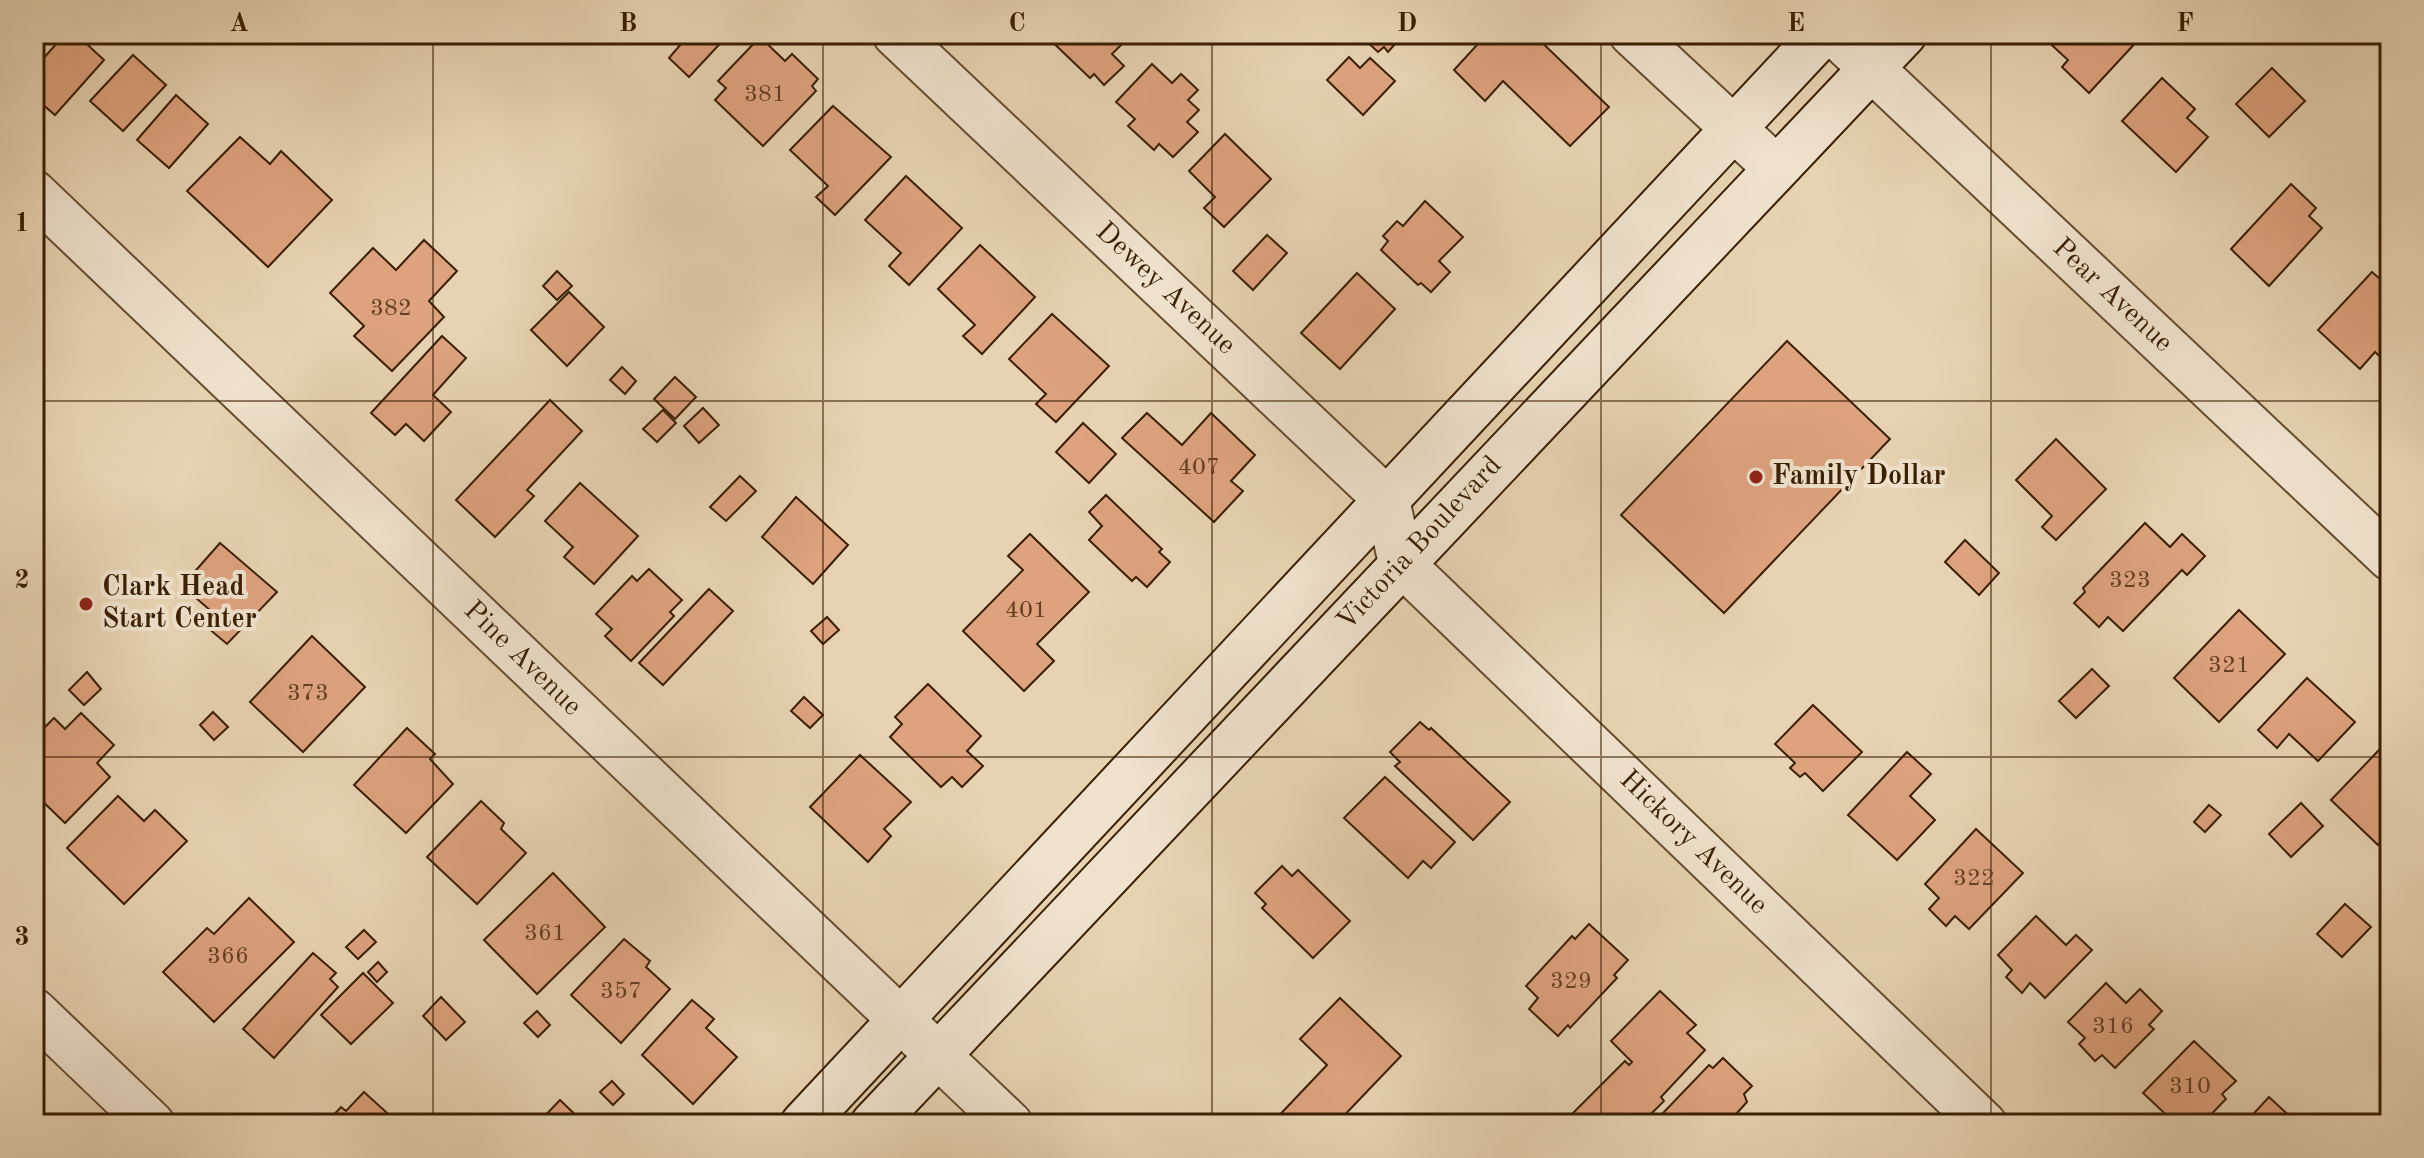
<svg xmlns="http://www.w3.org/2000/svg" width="2424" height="1158" viewBox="0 0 2424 1158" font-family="'Old Standard TT',serif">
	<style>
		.building { fill: #dea27f; stroke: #3a1f03; stroke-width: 2 }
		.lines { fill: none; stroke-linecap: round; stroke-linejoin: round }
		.minor-casing { stroke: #654c2f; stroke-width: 48 }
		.secondary-casing { stroke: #3a1f03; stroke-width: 48 }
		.minor { stroke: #efe2cd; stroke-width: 44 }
		.secondary { stroke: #efe2cd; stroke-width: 44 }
		.grid { fill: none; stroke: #3a1f03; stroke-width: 2; stroke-opacity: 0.55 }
		.poi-dot { fill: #8f2418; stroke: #efe2cd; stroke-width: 3 }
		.labels { text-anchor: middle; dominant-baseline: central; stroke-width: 8; stroke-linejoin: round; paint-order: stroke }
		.number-label { font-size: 24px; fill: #634022 }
		.street-label { font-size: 28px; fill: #3a1f03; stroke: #efe2cd }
		.poi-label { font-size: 28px; font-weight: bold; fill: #3a1f03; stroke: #efe2cd; text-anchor: start }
		.neatline { fill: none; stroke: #3a1f03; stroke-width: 3 }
		.grid-label { font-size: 26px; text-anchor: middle; font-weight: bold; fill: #3a1f03 }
	</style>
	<rect width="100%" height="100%" fill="#e7d3b2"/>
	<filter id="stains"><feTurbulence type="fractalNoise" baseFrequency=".0025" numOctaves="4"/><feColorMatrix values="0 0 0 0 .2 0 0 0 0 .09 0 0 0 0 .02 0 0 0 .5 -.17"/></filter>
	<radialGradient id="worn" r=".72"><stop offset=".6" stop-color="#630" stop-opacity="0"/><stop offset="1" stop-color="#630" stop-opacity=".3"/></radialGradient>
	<g class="building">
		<polygon points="65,34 76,34 104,60 55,115 34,97 34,69"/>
		<polygon points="670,34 729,34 689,77 669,58 681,44"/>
		<polygon points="1044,34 1118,34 1125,41 1112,54 1124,66 1104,85 1094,74 1090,78"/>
		<polygon points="1367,34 1404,34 1388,52 1384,47 1378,52 1363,38"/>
		<polygon points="1487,34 1533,34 1609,107 1570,146 1503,81 1485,101 1454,70"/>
		<polygon points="2046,34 2138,34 2140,38 2089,93 2062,67 2068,60 2043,37"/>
		<polygon points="760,37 785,61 792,54 818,79 812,86 816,91 763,146 715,100 726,88 718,81"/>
		<polygon points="133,55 166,85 123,131 90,101"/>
		<polygon points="1349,57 1360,68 1370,58 1395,81 1363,115 1327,80"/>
		<polygon points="1152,64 1172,83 1181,74 1198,90 1188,100 1199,110 1187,122 1198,132 1173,157 1159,144 1154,150 1128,126 1135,119 1116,102"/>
		<polygon points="2272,68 2305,101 2269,137 2236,104"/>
		<polygon points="2162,78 2195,109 2187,118 2208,137 2176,172 2122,121"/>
		<polygon points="176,95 208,124 169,168 137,140"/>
		<polygon points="833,106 891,157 835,215 816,197 828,186 790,150"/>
		<polygon points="1225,134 1271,179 1224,227 1204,208 1215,197 1189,171"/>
		<polygon points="240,137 270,164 281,151 332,200 268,267 187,191"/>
		<polygon points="906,176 962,228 909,285 889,266 901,253 865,220"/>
		<polygon points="2291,184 2316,208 2309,216 2322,228 2269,286 2231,249"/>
		<polygon points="1425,201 1463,237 1439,261 1450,272 1431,292 1421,283 1418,285 1381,250 1388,241 1383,236 1397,221 1403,226"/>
		<polygon points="1267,235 1287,253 1253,290 1233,271"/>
		<polygon points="424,240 457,271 429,301 444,317 392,371 354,336 364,326 330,293 373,248 396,270"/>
		<polygon points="980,245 1035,297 982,354 963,336 975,325 938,289"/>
		<polygon points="557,271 572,286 557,300 543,286"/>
		<polygon points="2372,272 2390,288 2390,366 2375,352 2360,369 2318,330"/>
		<polygon points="1357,273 1395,309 1340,369 1301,333"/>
		<polygon points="569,292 604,327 567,366 531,330"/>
		<polygon points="1052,314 1109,366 1056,422 1036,404 1046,394 1009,359"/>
		<polygon points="442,336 466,358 433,395 451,412 424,441 406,424 395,435 371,413"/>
		<polygon points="1787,341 1890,439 1724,613 1621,515"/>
		<polygon points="622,367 636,381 625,394 610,380"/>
		<polygon points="675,377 696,397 675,419 654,399"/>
		<polygon points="550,400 582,431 527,490 534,496 495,537 456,500"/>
		<polygon points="703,408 719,425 699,443 684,426"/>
		<polygon points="663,410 676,423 657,442 643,429"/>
		<polygon points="1147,413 1182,445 1211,413 1255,455 1231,481 1243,491 1214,522 1122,438"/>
		<polygon points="1083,423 1116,454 1089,483 1056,452"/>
		<polygon points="2056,439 2106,489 2056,540 2042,527 2052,516 2016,480"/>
		<polygon points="740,476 756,491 726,521 710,507"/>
		<polygon points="580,483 638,536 594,584 564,557 573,547 545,521"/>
		<polygon points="1106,495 1162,549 1159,552 1170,562 1147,587 1136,577 1132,581 1089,540 1102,526 1089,512"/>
		<polygon points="796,497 848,545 813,584 762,537"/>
		<polygon points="2145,523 2170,547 2182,534 2205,556 2187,575 2182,570 2123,631 2108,617 2099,627 2074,603 2085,592 2083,588"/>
		<polygon points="1030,534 1089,592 1037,644 1054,661 1024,691 963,631 1023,570 1008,556"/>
		<polygon points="1965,540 1999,573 1979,595 1945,562"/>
		<polygon points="220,543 277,592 227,644 208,628 218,617 182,586"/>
		<polygon points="649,569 682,600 670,612 674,616 631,661 605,636 612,629 596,614 632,576 637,581"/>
		<polygon points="709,589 733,611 663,685 639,663"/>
		<polygon points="2239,610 2285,654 2219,722 2174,678"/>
		<polygon points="827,617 839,630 823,644 811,631"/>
		<polygon points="312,636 365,687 303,752 250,702"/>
		<polygon points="2092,669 2109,686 2076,718 2059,701"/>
		<polygon points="87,672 101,689 84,705 69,690"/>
		<polygon points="2307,678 2355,722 2318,761 2289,734 2277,748 2258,730"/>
		<polygon points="928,684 981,736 967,751 983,766 962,787 952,777 941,787 890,737 902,724 895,717"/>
		<polygon points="804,697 823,715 810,728 791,711"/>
		<polygon points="1813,705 1862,752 1823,791 1805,773 1800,777 1790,768 1795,763 1775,744"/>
		<polygon points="213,712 228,727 214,740 200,725"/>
		<polygon points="81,713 114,745 97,763 110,777 65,823 37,796 34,799 34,738 54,718 65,729"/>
		<polygon points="1420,722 1429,730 1431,728 1510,802 1473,840 1395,766 1400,762 1390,752"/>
		<polygon points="407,728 435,754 430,759 453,784 406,833 354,785"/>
		<polygon points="2380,749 2390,758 2390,832 2378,845 2331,800"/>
		<polygon points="1907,752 1931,774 1910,796 1935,820 1897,860 1848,815"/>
		<polygon points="860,755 911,802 884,829 891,836 868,862 810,807"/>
		<polygon points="1385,777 1455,842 1431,868 1423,861 1408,878 1344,818"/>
		<polygon points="118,796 144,821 155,810 187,841 124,904 67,848"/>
		<polygon points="481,801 504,823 501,829 526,853 477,904 427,857"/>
		<polygon points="2301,803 2323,826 2291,857 2269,834"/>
		<polygon points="2209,805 2221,815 2205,832 2194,822"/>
		<polygon points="1976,829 2023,873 1969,929 1955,916 1946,926 1929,909 1939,898 1925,884"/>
		<polygon points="1282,866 1292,876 1298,870 1350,921 1313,958 1262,908 1266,904 1255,893"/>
		<polygon points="553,873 605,927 537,994 484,940"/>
		<polygon points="249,898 294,942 214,1022 163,972 207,928 214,934"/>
		<polygon points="2345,904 2371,927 2342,957 2317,934"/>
		<polygon points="2036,916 2066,945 2076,935 2092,950 2045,998 2030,983 2022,993 2006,977 2012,970 1998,955"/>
		<polygon points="1589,924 1628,960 1614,975 1617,978 1570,1028 1568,1025 1558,1036 1529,1009 1538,998 1526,986 1572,936 1575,939"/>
		<polygon points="364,930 376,942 358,959 346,947"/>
		<polygon points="624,939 650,961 646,967 670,989 621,1043 571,995"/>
		<polygon points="313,953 336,973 330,979 338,987 274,1058 243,1029"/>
		<polygon points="378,962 387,972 377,982 368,972"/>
		<polygon points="363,973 393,1003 351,1044 321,1015"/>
		<polygon points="2106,983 2126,1003 2140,989 2162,1011 2149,1025 2154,1029 2115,1068 2102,1055 2095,1061 2079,1044 2085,1038 2068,1022"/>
		<polygon points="1660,991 1696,1025 1687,1033 1705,1050 1661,1097 1664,1101 1641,1124 1568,1124 1571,1121 1568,1118 1625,1061 1629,1065 1632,1062 1611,1041"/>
		<polygon points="441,997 465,1022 446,1040 423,1016"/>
		<polygon points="1340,998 1401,1056 1336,1124 1271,1124 1327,1065 1300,1039"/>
		<polygon points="692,1000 714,1019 706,1028 737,1057 693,1104 642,1055"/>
		<polygon points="537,1011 550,1025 538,1037 524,1023"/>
		<polygon points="2194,1041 2236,1081 2222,1094 2226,1099 2202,1124 2176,1124 2143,1093"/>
		<polygon points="1723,1058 1752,1086 1744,1094 1747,1102 1727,1124 1674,1124 1663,1113 1709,1065 1713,1068"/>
		<polygon points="612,1081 624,1094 613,1105 600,1092"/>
		<polygon points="364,1092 397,1122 395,1124 325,1124 341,1107 346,1111"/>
		<polygon points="2269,1097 2298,1124 2244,1124"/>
		<polygon points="560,1100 585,1124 526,1124 536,1114 542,1119"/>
	</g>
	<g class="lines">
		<g class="minor-casing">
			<g id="minor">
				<polyline points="895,34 1387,500 1401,563 1984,1124"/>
				<polyline points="1632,34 1776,168"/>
				<polyline points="1835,34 2390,558"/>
				<polyline points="34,193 1010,1124"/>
				<polyline points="34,1011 152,1124"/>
			</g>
		</g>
		<g class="secondary-casing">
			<g id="secondary">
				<polyline points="803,1124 1822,34"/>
				<polyline points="873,1124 1904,34"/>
			</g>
		</g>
		<use href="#minor" class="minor"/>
		<use href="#secondary" class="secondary"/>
	</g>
	<path class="grid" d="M433 34V1124M823 34V1124M1212 34V1124M1601 34V1124M1991 34V1124M34 401H2390M34 757H2390"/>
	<g class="poi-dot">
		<circle cx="1756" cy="477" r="8"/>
		<circle cx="86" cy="604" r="8"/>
	</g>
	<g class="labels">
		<g class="number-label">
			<text x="765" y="95">381</text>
			<text x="391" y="309">382</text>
			<text x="1199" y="468">407</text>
			<text x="2130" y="581">323</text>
			<text x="1026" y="611">401</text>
			<text x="2229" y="666">321</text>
			<text x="308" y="694">373</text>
			<text x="1974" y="879">322</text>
			<text x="545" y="934">361</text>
			<text x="228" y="957">366</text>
			<text x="1571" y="982">329</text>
			<text x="621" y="992">357</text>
			<text x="2113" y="1027">316</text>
			<text x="2190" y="1087">310</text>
		</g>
		<g class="street-label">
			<text transform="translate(1165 289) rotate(43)">Dewey Avenue</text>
			<text transform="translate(2112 296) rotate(43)">Pear Avenue</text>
			<text transform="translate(1420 544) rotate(-47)">Victoria Boulevard</text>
			<text transform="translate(522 659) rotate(44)">Pine Avenue</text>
			<text transform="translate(1693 843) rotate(44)">Hickory Avenue</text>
		</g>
		<g class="poi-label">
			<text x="1772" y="477">Family Dollar</text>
			<text x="102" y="588">Clark Head<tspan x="102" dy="32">Start Center</tspan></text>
		</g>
	</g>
	<rect width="2424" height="1158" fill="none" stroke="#e7d3b2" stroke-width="88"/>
	<rect x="44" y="44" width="2336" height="1070" class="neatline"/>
	<g class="grid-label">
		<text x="239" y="31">A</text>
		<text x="628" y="31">B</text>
		<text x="1017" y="31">C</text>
		<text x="1407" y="31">D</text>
		<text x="1796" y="31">E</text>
		<text x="2185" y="31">F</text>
		<text x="22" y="231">1</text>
		<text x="22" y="588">2</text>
		<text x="22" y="945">3</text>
	</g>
	<rect width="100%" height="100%" filter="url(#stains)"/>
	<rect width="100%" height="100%" fill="url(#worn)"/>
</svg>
